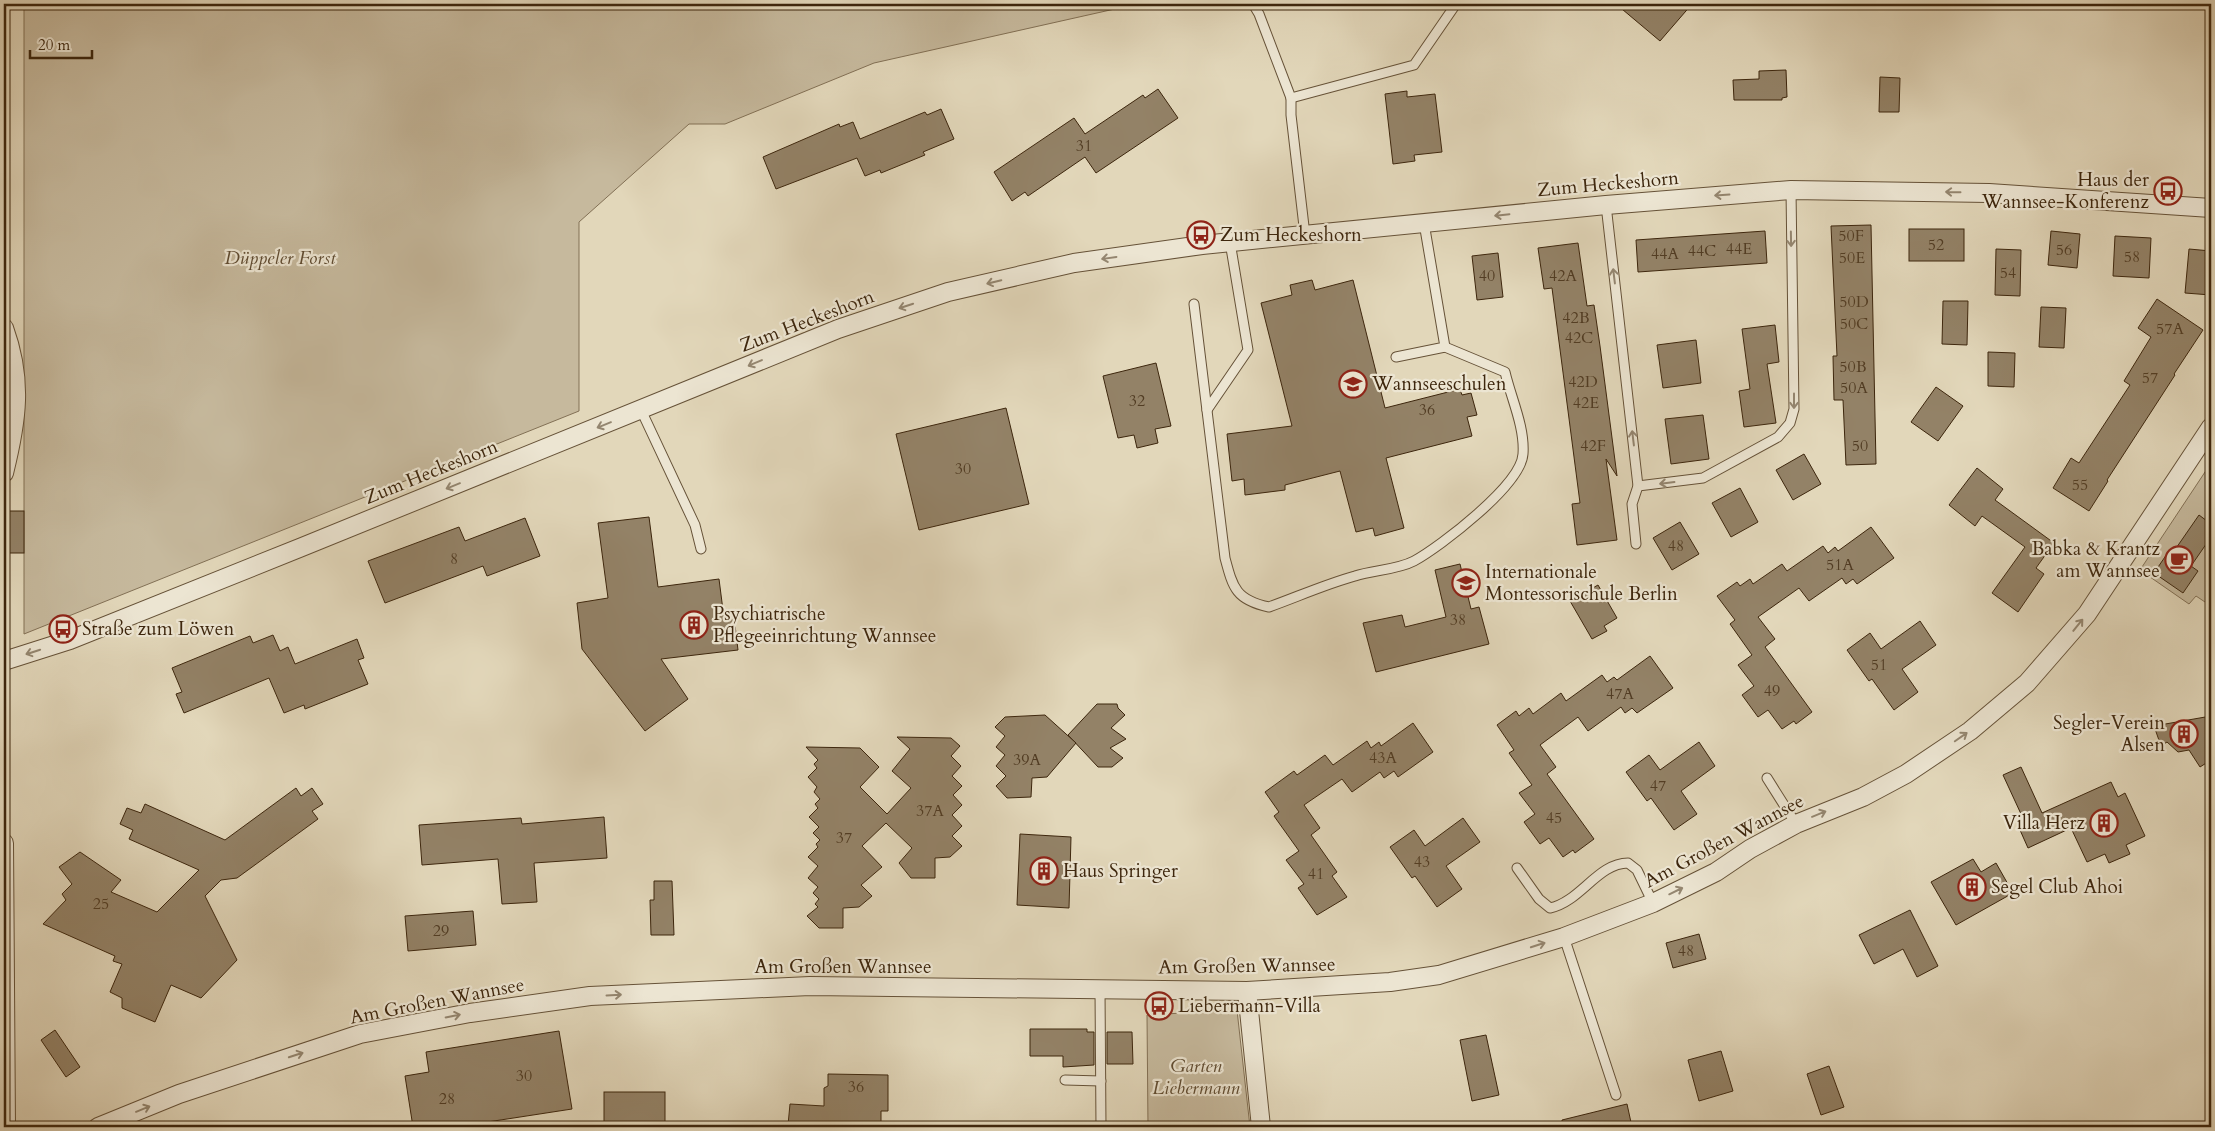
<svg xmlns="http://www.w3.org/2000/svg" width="2215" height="1131" viewBox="0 0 2215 1131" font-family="Cardo,serif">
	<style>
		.green { fill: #c6b99d; stroke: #827055 }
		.building { fill: #938267; stroke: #3d260d }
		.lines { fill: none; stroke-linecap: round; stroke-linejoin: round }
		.lane-casing { stroke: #665238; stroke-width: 11 }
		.street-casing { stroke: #665238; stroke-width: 20 }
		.lane { stroke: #ece5d2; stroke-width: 9 }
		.street { stroke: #ece5d2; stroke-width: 18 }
		.oneway { stroke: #948670 }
		.labels { text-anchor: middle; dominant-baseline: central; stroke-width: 4.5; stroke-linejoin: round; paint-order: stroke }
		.number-label { font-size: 16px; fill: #523d24 }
		.poi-label { font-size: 19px; fill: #3d260d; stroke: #ece5d2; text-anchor: start }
		.street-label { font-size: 19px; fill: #3d260d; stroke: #ece5d2 }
		.park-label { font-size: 19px; font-style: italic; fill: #5f4b31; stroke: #ece5d2 }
	</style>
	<rect width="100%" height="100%" fill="#e2d7ba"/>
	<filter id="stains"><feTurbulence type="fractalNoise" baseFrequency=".004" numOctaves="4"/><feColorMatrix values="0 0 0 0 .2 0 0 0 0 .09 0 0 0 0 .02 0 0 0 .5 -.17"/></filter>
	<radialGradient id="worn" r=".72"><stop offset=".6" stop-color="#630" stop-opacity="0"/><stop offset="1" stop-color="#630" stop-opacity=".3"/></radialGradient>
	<g class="green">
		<polygon points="24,4 1137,4 874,63 725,124 689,124 579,222 579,411 24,634"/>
		<polygon points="2211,463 2211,606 2196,596 2189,604 2140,570"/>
		<polygon points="1237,1010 1250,1127 1148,1127 1147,1015"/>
	</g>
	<g class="building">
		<polygon points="1616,4 1692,4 1660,41"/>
		<polygon points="1786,70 1787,97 1782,98 1782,100 1734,100 1733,80 1759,79 1759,71"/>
		<polygon points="1880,77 1900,78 1899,112 1879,112"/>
		<polygon points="1158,89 1178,118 1096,173 1085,157 1028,196 1025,192 1012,201 994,172 1074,118 1085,134 1143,95 1145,98"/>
		<polygon points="1407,91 1407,97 1435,94 1442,152 1414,155 1415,161 1393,164 1385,94"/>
		<polygon points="941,109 954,139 923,152 925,155 881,173 880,170 865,176 857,158 776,189 763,157 839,124 840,127 853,122 860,139 925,112 927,115"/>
		<polygon points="1871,225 1876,464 1846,465 1843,400 1834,400 1833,356 1837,356 1831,226"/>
		<rect x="1909" y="229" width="55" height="32"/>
		<polygon points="1765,231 1767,263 1638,272 1636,240"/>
		<polygon points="2051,231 2080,234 2077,268 2048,265"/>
		<polygon points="2115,236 2151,238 2149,278 2113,276"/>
		<polygon points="1578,243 1587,306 1594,305 1600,346 1617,476 1606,459 1617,540 1577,545 1572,504 1580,503 1552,288 1544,289 1538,248"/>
		<polygon points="1996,249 2021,250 2020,296 1995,295"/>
		<polygon points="2189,249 2211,251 2211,295 2185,293"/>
		<polygon points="1498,253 1503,297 1477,300 1472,256"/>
		<polygon points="1312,280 1315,290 1353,280 1385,408 1460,389 1462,395 1471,393 1477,415 1467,417 1472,436 1386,458 1404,528 1375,536 1373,528 1356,532 1340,471 1285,485 1285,490 1245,495 1244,479 1232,481 1227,434 1292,426 1261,303 1292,295 1290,285"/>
		<polygon points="2157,299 2203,330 2174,374 2175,375 2107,480 2108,481 2089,511 2053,488 2071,458 2079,463 2130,385 2124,381 2151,337 2138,328"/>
		<polygon points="1943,301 1968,301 1967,345 1942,344"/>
		<polygon points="2041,307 2066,308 2064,348 2039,347"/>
		<polygon points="1775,325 1779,362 1767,364 1776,423 1744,427 1739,391 1750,389 1742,329"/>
		<polygon points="1696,340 1701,383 1663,388 1657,345"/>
		<polygon points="1988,352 2015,353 2014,387 1988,386"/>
		<polygon points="1156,363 1171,426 1155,429 1158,443 1137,448 1134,435 1118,438 1103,376"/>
		<polygon points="1936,387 1963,406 1938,441 1911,422"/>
		<polygon points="1006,408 1029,504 919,530 896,434"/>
		<polygon points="1703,415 1709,459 1671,464 1665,419"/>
		<polygon points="1804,454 1821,484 1793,500 1776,470"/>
		<polygon points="1977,468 2003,489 1995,500 2054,543 2036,568 2044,574 2018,612 1992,593 2025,547 1982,516 1975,526 1949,505"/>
		<polygon points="1740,488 1758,522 1731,537 1712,503"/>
		<rect x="7" y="511" width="17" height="42"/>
		<polygon points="2199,515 2211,524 2211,537 2191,566 2198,571 2183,593 2154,573 2169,551 2172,554"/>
		<polygon points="649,517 658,587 719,579 724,618 734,617 738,650 661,659 688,699 645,731 582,649 577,603 608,598 598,523"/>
		<polygon points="525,518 540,556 487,576 483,566 385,603 368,561 459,527 465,541"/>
		<polygon points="1680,522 1699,554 1672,570 1653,538"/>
		<polygon points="1871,527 1894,558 1857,584 1853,579 1846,584 1842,578 1809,601 1799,588 1758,617 1775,639 1765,647 1812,712 1796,724 1794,721 1782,729 1768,710 1758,717 1742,695 1754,686 1738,665 1752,655 1730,624 1735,620 1717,596 1737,582 1740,586 1750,579 1753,584 1782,564 1787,571 1823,546 1828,553 1835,547 1838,551"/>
		<polygon points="1460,564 1471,609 1479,607 1489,644 1376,672 1363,623 1402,615 1405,627 1446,617 1435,570"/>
		<polygon points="1598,585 1617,618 1604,626 1607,631 1592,639 1570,601"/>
		<polygon points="1920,621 1936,645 1902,669 1918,692 1894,710 1872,679 1869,681 1847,650 1870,633 1881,649"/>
		<polygon points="273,635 280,651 288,647 295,664 357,639 364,658 358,660 368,684 305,709 304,705 284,713 269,678 184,713 176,694 182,692 172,668 250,636 253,643"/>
		<polygon points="1650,656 1673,688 1637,713 1632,708 1625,713 1621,707 1588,731 1578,717 1540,745 1556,767 1547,774 1594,839 1575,853 1573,850 1563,857 1549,838 1540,844 1524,822 1535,814 1519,793 1532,785 1509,753 1514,750 1497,725 1516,711 1519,716 1529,708 1533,714 1561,693 1566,701 1602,675 1607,682 1614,677 1617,680"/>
		<polygon points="1097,704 1117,704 1118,708 1125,715 1111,728 1126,739 1110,748 1123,758 1112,767 1098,767 1068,735"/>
		<polygon points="1045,715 1076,743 1047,777 1032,778 1031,797 1007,798 996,786 1006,776 996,766 1005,755 996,747 1005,736 995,727 1005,717"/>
		<polygon points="2211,716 2211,760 2200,767 2189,750 2178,752 2167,742 2161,746 2154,726"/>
		<polygon points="1413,723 1433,752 1398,777 1394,771 1384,778 1380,772 1352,792 1342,779 1304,805 1320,828 1311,835 1337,872 1332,876 1347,897 1317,915 1298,888 1304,884 1286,860 1299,851 1274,816 1279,812 1265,792 1294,771 1297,775 1325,755 1333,765 1367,741 1371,748 1379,742 1381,746"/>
		<polygon points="897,737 951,738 960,746 951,756 961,766 952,776 962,786 953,795 962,805 952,815 962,826 952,836 962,846 950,857 935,858 935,878 911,878 899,863 912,848 886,823 862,846 882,867 861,885 872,896 859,907 843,908 843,928 819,928 807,916 818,907 815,904 819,899 813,893 818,887 808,878 818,866 808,857 818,847 816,844 820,840 813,833 819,827 809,817 818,808 815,804 820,799 814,792 817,787 808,777 817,768 814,764 818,760 806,747 860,748 879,767 860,787 887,814 911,788 892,771 910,749"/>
		<polygon points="1699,742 1715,766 1681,791 1697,814 1674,830 1651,798 1647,801 1626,772 1649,755 1660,770"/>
		<polygon points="2021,767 2042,813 2111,782 2118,797 2125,793 2145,836 2126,845 2130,854 2109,863 2105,854 2087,862 2071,828 2028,848 2020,830 2027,827 2003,775"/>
		<polygon points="296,788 301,796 312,788 323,804 312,811 318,819 237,878 221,880 205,896 237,960 201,998 171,985 155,1022 122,1008 122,998 110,992 122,964 113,961 115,956 43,924 66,900 62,894 72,884 59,867 80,852 121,880 111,892 157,912 199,870 129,839 133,830 120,824 127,808 141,813 145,804 225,840"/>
		<polygon points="604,817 607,858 534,863 537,902 502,904 498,859 422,865 419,825 521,818 522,824"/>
		<polygon points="1463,818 1480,842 1446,866 1462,889 1437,907 1415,876 1412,878 1390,847 1414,830 1425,846"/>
		<polygon points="1020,834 1071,837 1069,908 1017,905"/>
		<polygon points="1973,859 1981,872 1996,863 2013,893 1956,925 1931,882"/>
		<polygon points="654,881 672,881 674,935 651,935 650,900 654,900"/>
		<polygon points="1910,910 1938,966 1917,977 1903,949 1874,964 1859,935"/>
		<polygon points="473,911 476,945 408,951 405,916"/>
		<polygon points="1699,934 1706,959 1673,968 1666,943"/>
		<polygon points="1030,1029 1087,1029 1087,1032 1094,1032 1094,1065 1063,1067 1063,1056 1030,1056"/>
		<polygon points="55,1030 80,1067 66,1077 41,1040"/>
		<polygon points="559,1031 572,1109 455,1127 413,1127 405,1076 429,1072 426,1052"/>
		<polygon points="1107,1032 1132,1032 1133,1064 1107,1064"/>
		<polygon points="1486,1035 1499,1095 1472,1101 1460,1040"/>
		<polygon points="1721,1051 1733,1091 1699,1101 1688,1060"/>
		<polygon points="1829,1066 1844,1107 1821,1115 1807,1074"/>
		<polygon points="828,1074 888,1075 888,1111 881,1111 881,1127 788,1125 790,1104 824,1106 824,1088 828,1086"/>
		<rect x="604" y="1092" width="61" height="35"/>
		<polygon points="1627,1104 1632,1127 1562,1127 1562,1120"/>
	</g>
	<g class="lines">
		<g class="lane-casing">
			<g id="lane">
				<polyline points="1253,4 1259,14 1291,98 1414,65 1456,4"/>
				<polyline points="1291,98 1291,115 1305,235"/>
				<polyline points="1606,205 1638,486 1632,504 1636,544"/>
				<path d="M1194 304 1225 558C1233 588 1236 600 1269 607 1297 597 1326 584 1355 576 1373 570 1397 570 1414 561 1441 546 1521 485 1523 454 1525 427 1511 398 1505 372L1445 347"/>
				<polyline points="1396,357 1445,347 1424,223"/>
				<polyline points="641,410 695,525 701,549"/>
				<polyline points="1207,410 1248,350 1230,242"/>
				<polyline points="1638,486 1703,478 1778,437 1790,423 1794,409 1791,190"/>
				<polyline points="1767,778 1796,824"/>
				<path d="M1517 868 1539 899 1550 908C1580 902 1598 863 1628 863L1637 870 1653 903"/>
				<polyline points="1564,937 1616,1095"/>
				<polyline points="1100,989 1101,1127"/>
				<polyline points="1065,1080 1101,1081"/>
			</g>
		</g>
		<g class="street-casing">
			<g id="street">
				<path d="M4 328C23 380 17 421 4 473"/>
				<polyline points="4,661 70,640 302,547 838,329 948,292 1074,263 1202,245 1606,205 1791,190 1989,193 2211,208"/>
				<polyline points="4,843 6,1127"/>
				<polyline points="1247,991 1261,1127"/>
				<polyline points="98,1127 179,1094 360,1034 470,1013 590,996 810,986 1247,991 1390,982 1439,975 1564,937 1653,903 1716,872 1750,849 1796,824 1863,797 1906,774 1970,731 2027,683 2087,614 2211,427"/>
			</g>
		</g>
		<use href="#lane" class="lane"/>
		<use href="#street" class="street"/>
	</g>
	<defs><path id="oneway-shaft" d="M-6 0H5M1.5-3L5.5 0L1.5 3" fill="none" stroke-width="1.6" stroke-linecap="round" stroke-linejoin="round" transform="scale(1.25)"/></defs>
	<g class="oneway">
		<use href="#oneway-shaft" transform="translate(1953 192) rotate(-179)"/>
		<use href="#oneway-shaft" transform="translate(1722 195) rotate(176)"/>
		<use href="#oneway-shaft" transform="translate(1502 215) rotate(174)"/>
		<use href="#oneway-shaft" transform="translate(1791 239) rotate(89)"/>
		<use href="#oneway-shaft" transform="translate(1109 258) rotate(172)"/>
		<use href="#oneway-shaft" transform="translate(1614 276) rotate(-97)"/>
		<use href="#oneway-shaft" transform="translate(994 282) rotate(167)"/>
		<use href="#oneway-shaft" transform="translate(906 306) rotate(162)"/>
		<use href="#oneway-shaft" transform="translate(755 363) rotate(157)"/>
		<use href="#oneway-shaft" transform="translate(1794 401) rotate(90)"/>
		<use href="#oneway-shaft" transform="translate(604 425) rotate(158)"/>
		<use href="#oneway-shaft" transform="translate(1633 438) rotate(-97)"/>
		<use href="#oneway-shaft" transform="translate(1667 483) rotate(173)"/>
		<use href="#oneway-shaft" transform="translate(453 486) rotate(158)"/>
		<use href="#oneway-shaft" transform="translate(2078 625) rotate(-51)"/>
		<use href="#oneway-shaft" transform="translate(33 652) rotate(162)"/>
		<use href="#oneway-shaft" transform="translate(1961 737) rotate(-35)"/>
		<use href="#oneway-shaft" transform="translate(1819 814) rotate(-22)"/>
		<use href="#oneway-shaft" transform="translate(1676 891) rotate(-26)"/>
		<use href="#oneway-shaft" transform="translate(1538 945) rotate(-18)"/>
		<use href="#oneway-shaft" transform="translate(614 995) rotate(-3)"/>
		<use href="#oneway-shaft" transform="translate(453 1016) rotate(-11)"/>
		<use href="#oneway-shaft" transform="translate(296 1055) rotate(-18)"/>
		<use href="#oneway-shaft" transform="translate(143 1109) rotate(-22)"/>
	</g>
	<defs>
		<g id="bus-ring" transform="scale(1.4375)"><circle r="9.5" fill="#ece5d2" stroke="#8f2418" stroke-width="1.5"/><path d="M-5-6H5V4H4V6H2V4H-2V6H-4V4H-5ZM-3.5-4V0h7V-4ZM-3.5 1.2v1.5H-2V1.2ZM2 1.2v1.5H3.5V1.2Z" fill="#8f2418"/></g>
		<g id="university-ring" transform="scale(1.4375)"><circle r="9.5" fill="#ece5d2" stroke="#8f2418" stroke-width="1.5"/><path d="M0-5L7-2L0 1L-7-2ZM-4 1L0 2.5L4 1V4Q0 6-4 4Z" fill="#8f2418"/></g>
		<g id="cafe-ring" transform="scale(1.4375)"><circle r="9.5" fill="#ece5d2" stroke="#8f2418" stroke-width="1.5"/><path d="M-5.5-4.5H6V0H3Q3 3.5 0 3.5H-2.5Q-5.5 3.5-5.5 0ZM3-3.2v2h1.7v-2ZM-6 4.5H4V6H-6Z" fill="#8f2418"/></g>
		<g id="school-ring" transform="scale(1.4375)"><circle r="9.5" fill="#ece5d2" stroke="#8f2418" stroke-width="1.5"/><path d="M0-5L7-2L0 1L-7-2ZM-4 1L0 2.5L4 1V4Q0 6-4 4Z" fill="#8f2418"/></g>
		<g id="building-ring" transform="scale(1.4375)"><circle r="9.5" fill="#ece5d2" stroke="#8f2418" stroke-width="1.5"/><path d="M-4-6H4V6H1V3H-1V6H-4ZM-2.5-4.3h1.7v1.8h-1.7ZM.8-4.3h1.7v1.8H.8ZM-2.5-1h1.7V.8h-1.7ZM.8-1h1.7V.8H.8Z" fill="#8f2418"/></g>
	</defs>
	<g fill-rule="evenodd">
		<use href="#bus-ring" x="2168" y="191"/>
		<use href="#bus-ring" x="1201" y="235"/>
		<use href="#university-ring" x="1353" y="384"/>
		<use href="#cafe-ring" x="2179" y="560"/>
		<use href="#school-ring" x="1466" y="583"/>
		<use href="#building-ring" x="694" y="625"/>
		<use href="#bus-ring" x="63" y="629"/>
		<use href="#building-ring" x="2184" y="734"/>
		<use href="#building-ring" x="2104" y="823"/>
		<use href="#building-ring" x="1044" y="871"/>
		<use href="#building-ring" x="1972" y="887"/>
		<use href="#bus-ring" x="1159" y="1006"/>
	</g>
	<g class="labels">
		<g class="number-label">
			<text x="1084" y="146">31</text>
			<text x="1851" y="236">50F</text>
			<text x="1936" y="245">52</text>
			<text x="1739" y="249">44E</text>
			<text x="2064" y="250">56</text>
			<text x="1702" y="251">44C</text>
			<text x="1665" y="254">44A</text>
			<text x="2132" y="257">58</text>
			<text x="1852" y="258">50E</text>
			<text x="2008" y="273">54</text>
			<text x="1487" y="276">40</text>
			<text x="1563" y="276">42A</text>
			<text x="1854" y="302">50D</text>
			<text x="1576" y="318">42B</text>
			<text x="1854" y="324">50C</text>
			<text x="2170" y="329">57A</text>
			<text x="1579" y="338">42C</text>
			<text x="1853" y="367">50B</text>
			<text x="2150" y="378">57</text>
			<text x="1583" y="382">42D</text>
			<text x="1854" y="388">50A</text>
			<text x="1137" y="401">32</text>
			<text x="1586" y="403">42E</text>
			<text x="1427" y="410">36</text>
			<text x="1593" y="446">42F</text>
			<text x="1860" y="446">50</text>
			<text x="963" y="469">30</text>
			<text x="2080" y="485">55</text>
			<text x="1676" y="546">48</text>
			<text x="454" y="559">8</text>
			<text x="1840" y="565">51A</text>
			<text x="1458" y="620">38</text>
			<text x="1879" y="665">51</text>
			<text x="1772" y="691">49</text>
			<text x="1620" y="694">47A</text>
			<text x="1383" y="758">43A</text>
			<text x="1027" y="760">39A</text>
			<text x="1658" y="786">47</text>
			<text x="930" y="811">37A</text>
			<text x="1554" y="818">45</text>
			<text x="844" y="838">37</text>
			<text x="1422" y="862">43</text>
			<text x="1316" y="874">41</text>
			<text x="101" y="904">25</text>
			<text x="441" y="931">29</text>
			<text x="1686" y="951">48</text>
			<text x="524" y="1076">30</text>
			<text x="856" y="1087">36</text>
			<text x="447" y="1099">28</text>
		</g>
		<g class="poi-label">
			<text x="2149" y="180" text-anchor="end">Haus der<tspan x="2149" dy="22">Wannsee-Konferenz</tspan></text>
			<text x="1220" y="235">Zum Heckeshorn</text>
			<text x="1372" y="384">Wannseeschulen</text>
			<text x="2160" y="549" text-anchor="end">Babka &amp; Krantz<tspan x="2160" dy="22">am Wannsee</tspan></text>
			<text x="1485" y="572">Internationale<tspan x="1485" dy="22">Montessorischule Berlin</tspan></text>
			<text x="713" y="614">Psychiatrische<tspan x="713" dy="22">Pflegeeinrichtung Wannsee</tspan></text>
			<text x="82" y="629">Straße zum Löwen</text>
			<text x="2165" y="723" text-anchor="end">Segler-Verein<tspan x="2165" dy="22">Alsen</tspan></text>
			<text x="2085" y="823" text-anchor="end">Villa Herz</text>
			<text x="1063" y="871">Haus Springer</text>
			<text x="1991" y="887">Segel Club Ahoi</text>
			<text x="1178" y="1006">Liebermann-Villa</text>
		</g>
		<g class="street-label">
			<text transform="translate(1608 184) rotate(-5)">Zum Heckeshorn</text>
			<text transform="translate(807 321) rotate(-21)">Zum Heckeshorn</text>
			<text transform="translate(431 472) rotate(-22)">Zum Heckeshorn</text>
			<text transform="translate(1724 841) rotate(-28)">Am Großen Wannsee</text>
			<text transform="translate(1247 966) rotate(-1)">Am Großen Wannsee</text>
			<text x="843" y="967">Am Großen Wannsee</text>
			<text transform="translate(437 1001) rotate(-11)">Am Großen Wannsee</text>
		</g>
		<g class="park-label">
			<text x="280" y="258">Düppeler Forst</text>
			<text x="1196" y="1066">Garten<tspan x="1196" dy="22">Liebermann</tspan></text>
		</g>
	</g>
	<rect width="2215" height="1131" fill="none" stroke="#e2d7ba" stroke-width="20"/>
	<rect x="5" y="5" width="2205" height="1121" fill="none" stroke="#3d260d" stroke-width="2.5"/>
	<rect x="10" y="10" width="2195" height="1111" fill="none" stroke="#3d260d"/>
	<path d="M30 50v8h62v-8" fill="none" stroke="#3d260d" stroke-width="2.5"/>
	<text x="38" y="50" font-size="15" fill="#3d260d" stroke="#ece5d2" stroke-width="4" paint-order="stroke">20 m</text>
	<rect width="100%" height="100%" filter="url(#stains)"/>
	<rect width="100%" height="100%" fill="url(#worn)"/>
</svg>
